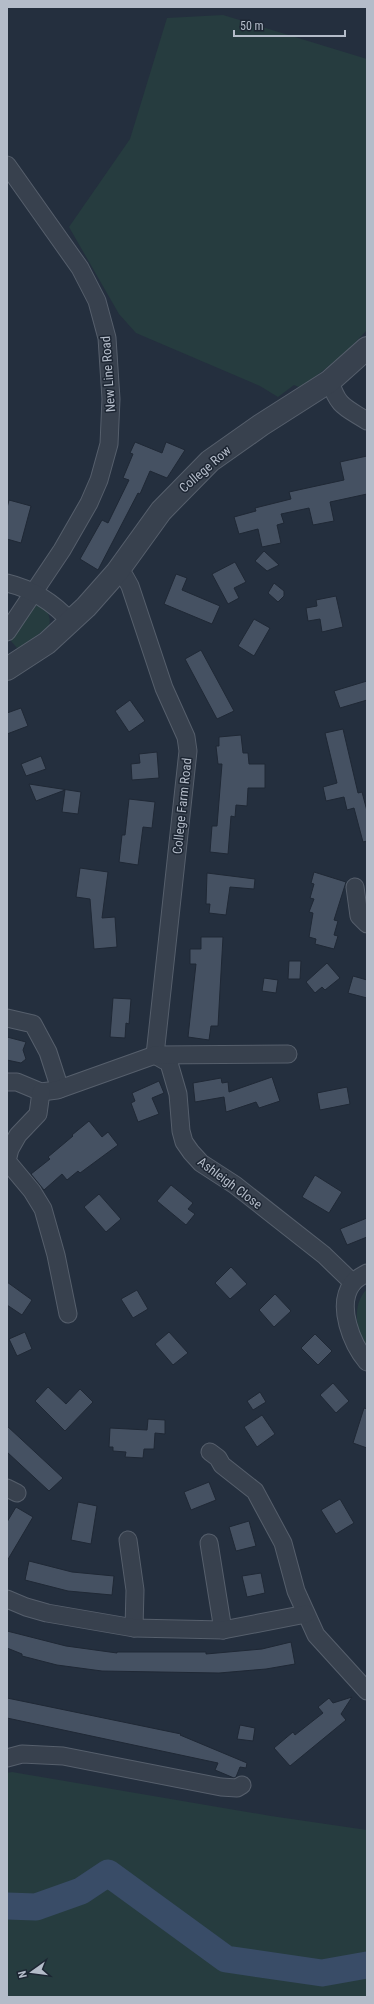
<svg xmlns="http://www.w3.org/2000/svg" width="374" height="2004" viewBox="0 0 374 2004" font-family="'Roboto Condensed',sans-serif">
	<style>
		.green { fill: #263c3f }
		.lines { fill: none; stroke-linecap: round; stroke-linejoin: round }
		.river { stroke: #394c67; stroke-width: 27 }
		.building { fill: #455162; stroke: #1f2835 }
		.minor-casing { stroke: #565f6c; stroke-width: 19 }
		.tertiary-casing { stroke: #565f6c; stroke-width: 24 }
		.minor { stroke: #38414e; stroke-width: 17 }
		.tertiary { stroke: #38414e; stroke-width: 22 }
		.labels { text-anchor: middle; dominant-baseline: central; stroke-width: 3; stroke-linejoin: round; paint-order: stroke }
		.street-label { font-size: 13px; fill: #b4bcc9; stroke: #1d2633 }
	</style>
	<rect width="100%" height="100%" fill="#242f3e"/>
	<g class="green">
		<polygon points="223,15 367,59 367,330 344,354 306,384 299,387 294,385 278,397 260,386 136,333 119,314 69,227 130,139 167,18"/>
		<path d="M36 605C46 607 52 616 49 626L23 646 17 648 11 641 12 636 32 607Z"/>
		<path d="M367 1289V1349C356 1332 351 1305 367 1289Z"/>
		<polygon points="12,1772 271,1816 367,1830 367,1997 7,1997 7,1773"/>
	</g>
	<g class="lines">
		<polyline class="river" points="7,1906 36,1907 81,1891 108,1873 226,1959 322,1973 367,1965"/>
	</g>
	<g class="building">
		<polygon points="135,442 162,453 166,442 185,450 167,478 150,471 140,494 138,493 98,570 80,559 102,520 108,523 129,480 123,478 133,454 130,453"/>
		<polygon points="367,456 367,494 330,502 334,521 313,525 309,508 281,514 284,523 277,525 281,543 262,547 258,529 239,534 234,517 256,511 255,508 291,499 289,492 344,480 340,462"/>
		<polygon points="9,500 31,506 21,543 7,539 7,508"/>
		<polygon points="264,551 279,565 267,571 255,561"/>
		<polygon points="235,562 246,582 234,588 239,598 228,604 212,574"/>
		<polygon points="176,574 187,578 182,590 220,606 212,624 164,604"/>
		<polygon points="274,583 284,591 284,596 278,602 268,593"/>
		<polygon points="336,596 343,627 322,632 320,619 308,621 306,608 317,606 316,600"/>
		<polygon points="254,619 270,628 254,656 238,646"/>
		<polygon points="201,650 234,711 217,719 185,659"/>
		<polygon points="367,681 367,700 340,708 334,691"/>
		<polygon points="130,700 145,721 129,732 115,711"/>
		<polygon points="21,708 28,726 7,734 7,713"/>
		<polygon points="343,729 358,793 362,792 367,811 367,841 363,842 354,808 347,810 344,797 326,801 323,787 337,783 325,733"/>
		<polygon points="241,735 243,753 248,753 249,764 265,764 265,788 248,788 247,806 236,805 235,817 231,816 228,854 210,852 212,826 217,826 222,764 218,764 216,746 219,746 219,737"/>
		<polygon points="157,752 159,778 132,780 131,764 140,763 139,754"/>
		<polygon points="41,756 46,769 26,776 21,764"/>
		<polygon points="29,784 81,792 78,814 62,812 65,790 36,801"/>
		<polygon points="129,799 155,802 152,828 143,827 138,865 119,862 122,835 125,835"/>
		<polygon points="80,868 108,872 102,918 115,917 117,947 94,949 90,899 76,897"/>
		<polygon points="314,872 346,882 334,920 338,921 334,935 338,936 334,949 315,944 316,939 309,937 313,913 309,912 314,899 310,898 314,884 311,883"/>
		<polygon points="207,873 255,879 254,889 230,887 226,915 209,913 210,904 206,904"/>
		<polygon points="201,937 223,937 218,1026 211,1026 209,1040 188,1037 196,964 190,964 190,949 201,949"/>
		<polygon points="289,961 301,961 300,979 288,979"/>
		<polygon points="327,963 340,978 325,990 322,987 315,993 306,982"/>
		<polygon points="353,976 367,980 367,998 348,993"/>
		<polygon points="264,978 278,980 276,993 262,991"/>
		<polygon points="113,998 131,999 129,1024 126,1023 125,1038 110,1037"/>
		<polygon points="7,1037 26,1042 23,1050 26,1059 21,1063 7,1060"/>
		<polygon points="272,1077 280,1101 259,1108 256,1102 226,1112 224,1097 195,1102 193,1083 221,1078 222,1083 228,1082 229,1092"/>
		<polygon points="159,1081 164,1093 152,1098 159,1114 138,1122 131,1103 135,1101 132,1093"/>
		<polygon points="347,1087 350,1104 320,1110 317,1093"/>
		<polygon points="89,1121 102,1137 108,1132 118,1145 80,1173 78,1171 67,1180 62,1174 44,1190 31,1174 50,1159 48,1157 73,1136 72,1135"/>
		<polygon points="315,1175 342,1192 329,1213 302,1197"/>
		<polygon points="171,1185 193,1203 188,1209 195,1214 186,1225 157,1201"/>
		<polygon points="99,1194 121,1219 106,1232 84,1207"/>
		<polygon points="367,1218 367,1237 347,1245 340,1229"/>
		<polygon points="231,1267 247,1284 230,1299 215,1283"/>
		<polygon points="7,1282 32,1300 22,1315 7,1305"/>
		<polygon points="137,1290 148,1309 133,1318 121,1299"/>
		<polygon points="275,1294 291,1311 274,1327 259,1310"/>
		<polygon points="25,1332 32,1349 17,1356 9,1339"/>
		<polygon points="169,1332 188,1353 173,1365 155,1344"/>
		<polygon points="315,1334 332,1351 318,1365 301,1348"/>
		<polygon points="333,1383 349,1401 336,1413 320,1395"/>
		<polygon points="48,1387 66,1404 80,1389 93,1402 65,1431 35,1401"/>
		<polygon points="260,1392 266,1402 253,1410 247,1401"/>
		<polygon points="364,1408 367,1409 367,1448 353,1443"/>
		<polygon points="262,1415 275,1434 257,1447 244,1427"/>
		<polygon points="148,1419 165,1420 165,1434 155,1433 154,1449 144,1449 143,1458 125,1457 126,1452 113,1451 113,1447 109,1447 110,1428 147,1430"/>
		<polygon points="7,1426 63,1478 49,1491 7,1452"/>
		<polygon points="209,1482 216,1500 191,1510 184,1492"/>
		<polygon points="340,1499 354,1523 336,1534 321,1510"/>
		<polygon points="78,1502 97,1506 91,1544 71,1540"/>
		<polygon points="16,1507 33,1517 7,1561 7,1522"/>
		<polygon points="249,1521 256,1546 236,1551 229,1527"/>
		<polygon points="29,1561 72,1572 114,1576 112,1595 68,1591 25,1580"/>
		<polygon points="261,1573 265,1593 247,1597 242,1576"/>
		<polygon points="7,1631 66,1646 117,1653 117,1652 206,1652 206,1654 262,1649 291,1642 295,1664 266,1669 219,1673 102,1671 57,1665 22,1656 22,1654 7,1648"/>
		<polygon points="352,1697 341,1714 346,1720 290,1766 274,1748 293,1732 295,1735 323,1713 318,1707 329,1698 333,1703"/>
		<polygon points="7,1698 181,1734 180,1735 247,1763 246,1768 240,1767 236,1777 234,1778 215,1770 218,1763 7,1718"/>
		<polygon points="240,1725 255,1728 253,1741 237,1739"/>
	</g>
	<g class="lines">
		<g class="minor-casing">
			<g id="minor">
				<polyline points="7,165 80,268 97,301 107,338 111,399 109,444 99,480 89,503 62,550 7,632"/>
				<path d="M330 381C338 407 345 407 367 421"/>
				<polyline points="117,572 125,577 130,586 164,688 186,737 188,751 155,1055"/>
				<path d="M7 583C32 589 53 602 71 622"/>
				<polyline points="355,887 359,916 367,924"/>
				<polyline points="7,1018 33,1024 48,1052 60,1089"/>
				<polyline points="155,1055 169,1063 178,1094 181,1131 184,1142 191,1152 201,1163 235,1185 324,1255 353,1283"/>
				<polyline points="7,1082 17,1082 41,1092 57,1090 155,1055 288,1054"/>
				<polyline points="41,1092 38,1114 18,1135 10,1149 7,1161 32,1191 43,1209 56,1255 68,1314"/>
				<path d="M367 1273C362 1276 355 1279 352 1284 336 1306 352 1344 367 1362"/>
				<polyline points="210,1452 218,1458 222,1465 255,1491 283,1543 296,1591 316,1635 367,1691"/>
				<polyline points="7,1488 17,1493"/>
				<polyline points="128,1540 135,1590 134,1628"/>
				<polyline points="209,1543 223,1630"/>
				<polyline points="7,1599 26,1607 47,1613 134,1628 223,1630 306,1614"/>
				<polyline points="7,1758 22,1754 63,1756 221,1787 237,1788 242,1785"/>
			</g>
		</g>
		<g class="tertiary-casing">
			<polyline id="tertiary" points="7,669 47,643 86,607 117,572 161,511 210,461 261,425 330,381 367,348"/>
		</g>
		<use href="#minor" class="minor"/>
		<use href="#tertiary" class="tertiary"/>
	</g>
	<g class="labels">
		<g class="street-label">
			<text transform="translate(108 374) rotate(-94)">New Line Road</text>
			<text transform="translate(205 469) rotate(-41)">College Row</text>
			<text transform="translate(182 806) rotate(-84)">College Farm Road</text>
			<text transform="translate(230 1183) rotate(37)">Ashleigh Close</text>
		</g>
	</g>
	<rect width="374" height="2004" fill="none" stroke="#b4bcc9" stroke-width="16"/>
	<g transform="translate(32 1972) rotate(256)" stroke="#1d2633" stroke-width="3" paint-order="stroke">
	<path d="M0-3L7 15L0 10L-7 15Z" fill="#b4bcc9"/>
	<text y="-6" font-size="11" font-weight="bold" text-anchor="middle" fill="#b4bcc9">N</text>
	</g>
	<path d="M234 30v6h111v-6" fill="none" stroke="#b4bcc9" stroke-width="2"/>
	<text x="240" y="30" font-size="12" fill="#b4bcc9" stroke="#1d2633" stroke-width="3" paint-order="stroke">50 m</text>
</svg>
